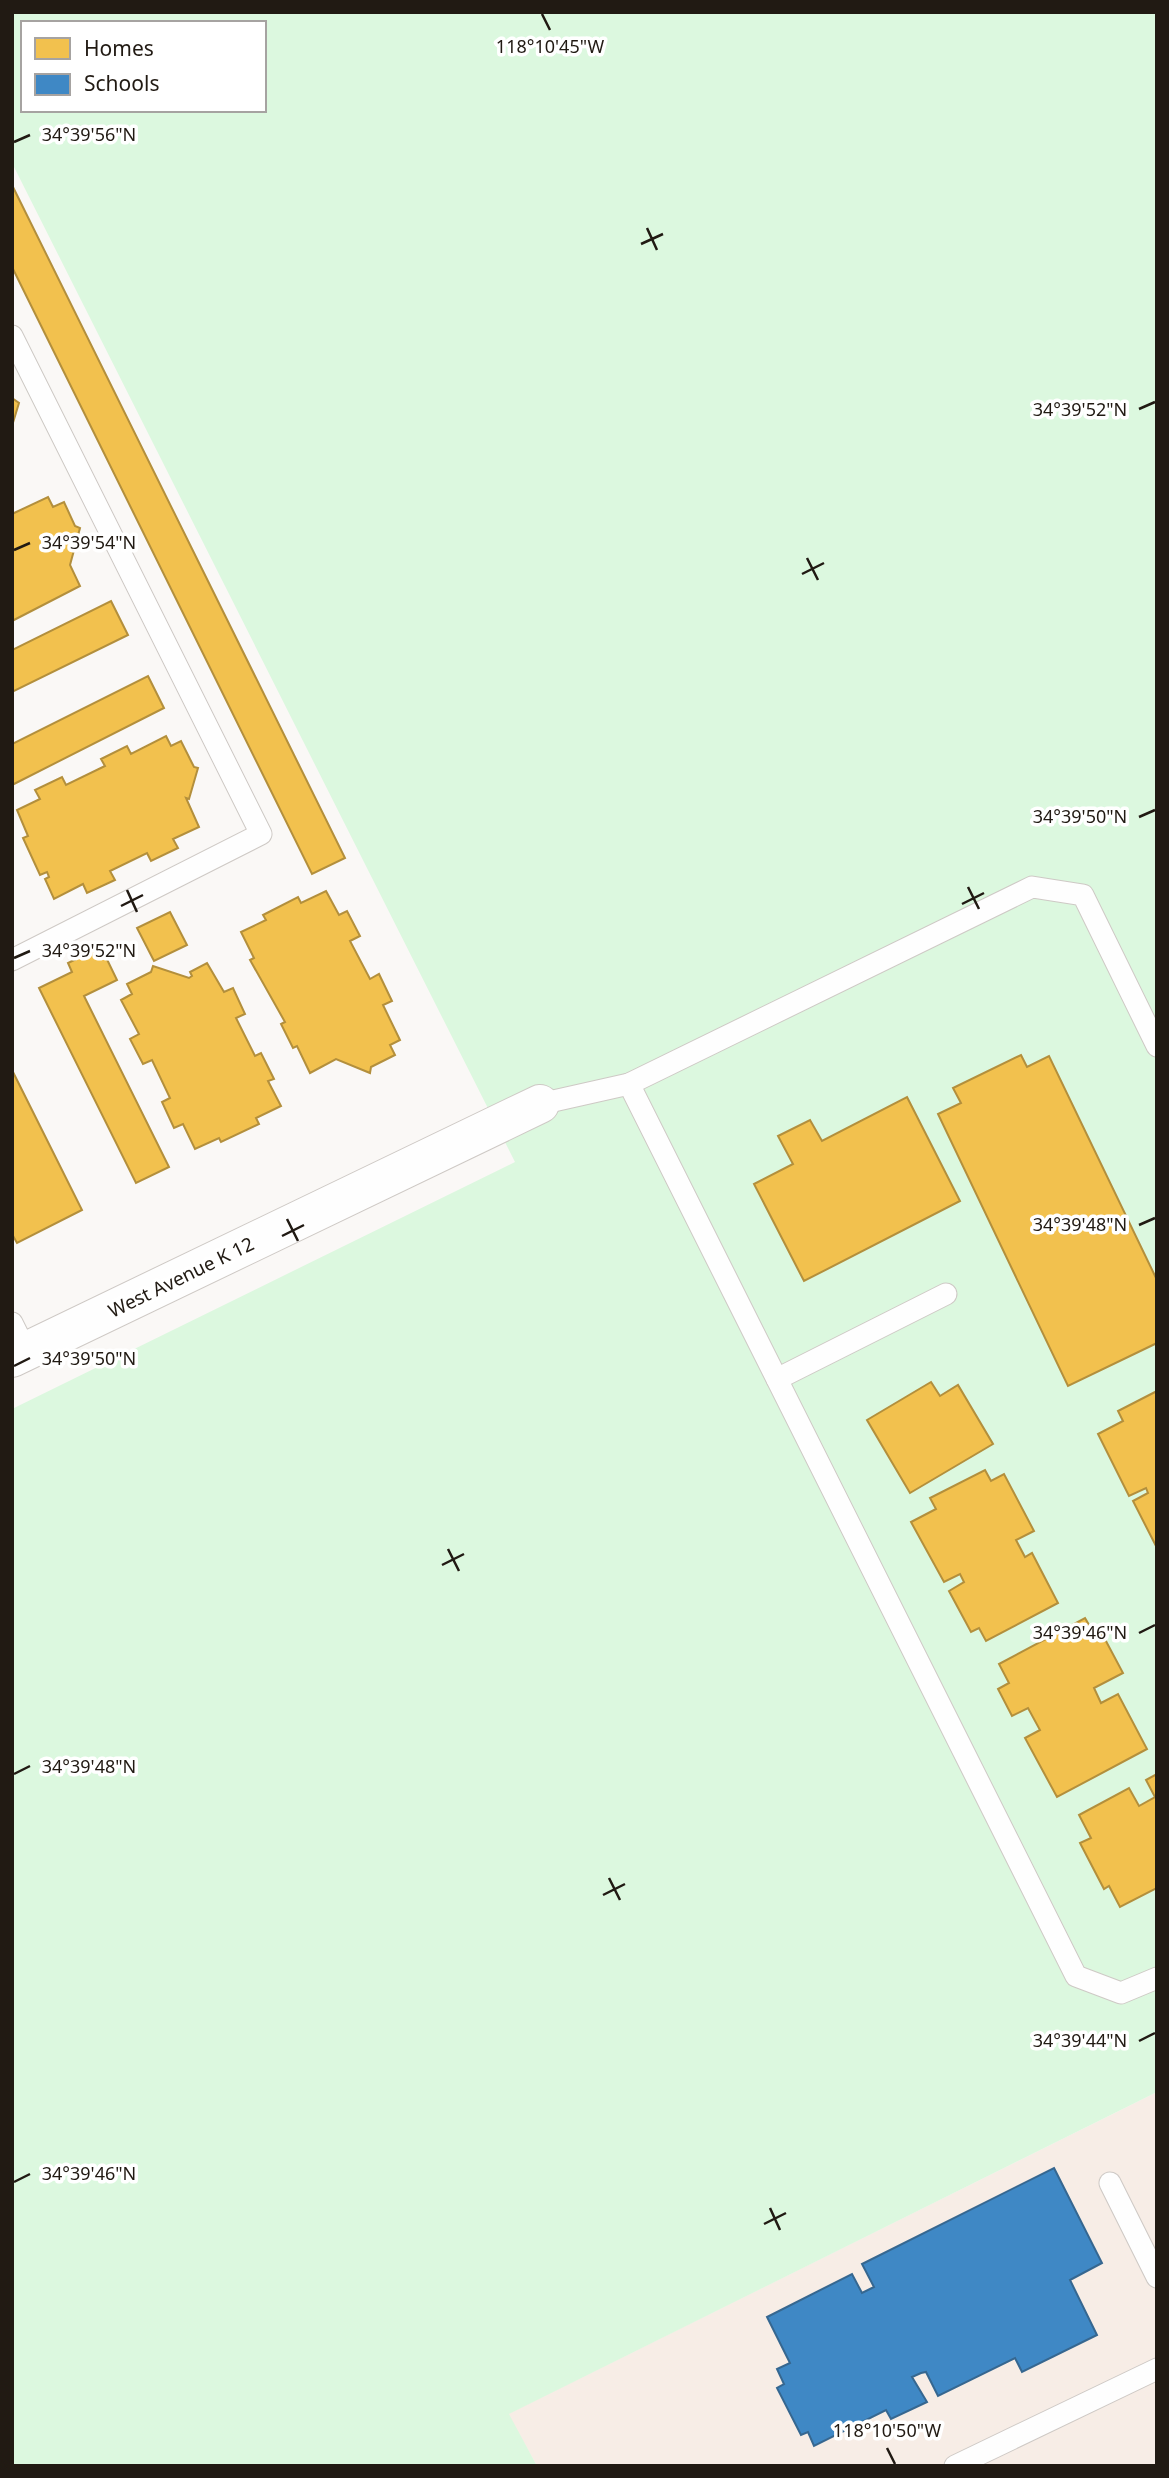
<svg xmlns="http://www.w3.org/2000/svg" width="1169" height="2478" viewBox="0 0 1169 2478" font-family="'Noto Sans',sans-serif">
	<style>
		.commercial { fill: #f7ede6 }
		.green { fill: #dcf8df; fill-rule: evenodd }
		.homes { fill: #f2c14e; stroke: #b38f3c; stroke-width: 2 }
		.schools { fill: #3f88c5; stroke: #366790; stroke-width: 2 }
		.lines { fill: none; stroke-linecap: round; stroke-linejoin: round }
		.service-casing { stroke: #cec9c5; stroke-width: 23 }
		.minor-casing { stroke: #cec9c5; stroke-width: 40 }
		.service { stroke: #fefefe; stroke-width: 21 }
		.minor { stroke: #fefefe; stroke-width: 38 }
		.ticks { fill: none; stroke: #211a13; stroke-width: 2.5 }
		.labels { text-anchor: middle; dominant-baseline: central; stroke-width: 7; stroke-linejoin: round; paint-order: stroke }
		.street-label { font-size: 19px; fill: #211a13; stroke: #fff }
		.ticks-label { font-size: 18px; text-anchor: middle; fill: #211a13; stroke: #fff; stroke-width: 7; stroke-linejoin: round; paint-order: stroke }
	</style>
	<rect width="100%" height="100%" fill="#faf8f6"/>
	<polygon class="commercial" points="1157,2092 1157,2466 537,2466 508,2414"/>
	<path class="green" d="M12 12H1157V2092L509 2414 537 2466H12V1409L515 1162 12 163ZM23 23H264V110H23Z"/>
	<g class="homes">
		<polygon points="12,185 345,858 312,874 12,267"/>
		<polygon points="12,398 19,403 12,426"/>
		<polygon points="48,497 53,507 64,502 75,526 80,528 70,565 80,586 12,621 12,514"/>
		<polygon points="111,601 128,635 12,692 12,650"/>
		<polygon points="148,676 164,708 12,785 12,744"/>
		<polygon points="166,736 171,746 181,741 194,767 198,768 189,799 186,798 199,827 173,839 178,848 151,861 147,853 110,871 115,880 87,893 83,884 54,899 45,879 49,877 47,872 40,875 23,838 28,836 17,810 40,799 35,790 62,777 66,785 105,766 101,759 127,746 131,754"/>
		<polygon points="326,891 339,915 347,911 360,936 350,941 370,979 379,974 392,1001 383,1005 400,1040 390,1045 395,1055 371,1067 370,1073 336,1059 310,1073 297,1046 293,1048 281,1024 285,1022 250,960 254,958 241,932 266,920 263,915 298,897 301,903"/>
		<polygon points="170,912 187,945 154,961 137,928"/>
		<polygon points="101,947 117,980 84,996 169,1167 136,1183 39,988 72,972 68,963"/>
		<polygon points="207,963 224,992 233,988 245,1014 236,1018 255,1056 261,1053 274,1079 268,1081 281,1106 256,1118 259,1124 221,1142 219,1138 195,1149 183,1124 174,1128 162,1102 170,1098 152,1060 143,1064 130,1039 139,1034 121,1000 132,994 127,984 151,972 153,966 189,978 192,976 190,972"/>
		<polygon points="1021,1055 1027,1067 1049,1056 1157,1280 1157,1343 1068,1386 938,1114 961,1103 953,1088"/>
		<polygon points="12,1070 82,1210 17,1243 12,1234"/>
		<polygon points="907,1097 960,1201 804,1281 754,1184 793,1164 778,1136 810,1120 822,1141"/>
		<polygon points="931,1382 940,1396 958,1385 993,1444 910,1493 867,1420"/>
		<polygon points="1157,1391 1157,1548 1133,1501 1148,1493 1146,1488 1129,1496 1098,1434 1123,1421 1118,1411"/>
		<polygon points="985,1470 991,1481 1004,1474 1034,1531 1016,1540 1025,1557 1032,1553 1058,1603 986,1641 979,1628 971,1632 949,1591 964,1582 960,1574 944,1582 911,1522 936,1509 930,1498"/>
		<polygon points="1085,1618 1092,1630 1099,1628 1123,1673 1094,1688 1101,1703 1118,1694 1147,1749 1057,1797 1025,1738 1040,1730 1028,1708 1012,1716 998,1689 1009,1683 999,1664"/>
		<polygon points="1157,1774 1157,1888 1120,1907 1109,1886 1104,1889 1080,1843 1091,1838 1079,1815 1129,1788 1139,1806 1155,1797 1146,1780"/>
	</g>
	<polygon class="schools" points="1054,2168 1102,2263 1070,2280 1097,2335 1022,2372 1015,2358 938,2396 926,2372 921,2373 912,2377 927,2402 891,2419 886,2410 814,2446 808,2432 801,2435 777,2388 784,2384 777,2369 790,2363 767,2317 852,2274 862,2293 874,2287 862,2264"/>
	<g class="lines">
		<g class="service-casing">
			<g id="service">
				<polyline points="12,336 261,834 12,960"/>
				<polyline points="629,1084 1076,1976 1121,1993 1157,1978"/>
				<polyline points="540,1104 629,1084 1032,887 1083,895 1157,1046"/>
				<polyline points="12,1323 26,1351"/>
				<polyline points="777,1379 946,1294"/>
				<polyline points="1110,2183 1157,2277"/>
				<polyline points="955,2466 1157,2369"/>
			</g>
		</g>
		<g class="minor-casing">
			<polyline id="minor" points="12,1358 540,1104"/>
		</g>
		<use href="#service" class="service"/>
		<use href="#minor" class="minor"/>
	</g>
	<path class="ticks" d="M542 14 550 30M14 142 30 135M647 228 657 250M641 244 663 234M1139 409 1155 402M14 550 30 543M807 558 818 580M802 574 824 563M1139 817 1155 810M968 887 979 909M127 890 137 912M962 904 984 893M121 906 143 895M14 958 30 951M287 1219 298 1241M1139 1225 1155 1218M282 1236 304 1225M14 1366 30 1358M448 1549 459 1571M442 1565 464 1554M1139 1633 1155 1625M14 1774 30 1766M609 1878 620 1900M603 1895 625 1884M1139 2041 1155 2033M14 2182 30 2174M770 2208 780 2230M764 2224 786 2213M887 2448 895 2464"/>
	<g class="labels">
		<g class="street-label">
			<text transform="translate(181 1277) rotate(-26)">West Avenue K 12</text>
		</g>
	</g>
	<g class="ticks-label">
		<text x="550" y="53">118°10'45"W</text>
		<text x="89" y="141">34°39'56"N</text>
		<text x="1080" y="416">34°39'52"N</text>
		<text x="89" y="549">34°39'54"N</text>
		<text x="1080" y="823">34°39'50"N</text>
		<text x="89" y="957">34°39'52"N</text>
		<text x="1080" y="1231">34°39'48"N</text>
		<text x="89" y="1365">34°39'50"N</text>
		<text x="1080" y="1639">34°39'46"N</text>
		<text x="89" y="1773">34°39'48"N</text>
		<text x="1080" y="2047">34°39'44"N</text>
		<text x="89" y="2180">34°39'46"N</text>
		<text x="887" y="2437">118°10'50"W</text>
	</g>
	<rect width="1169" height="2478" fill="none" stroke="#211a13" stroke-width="28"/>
	<rect x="21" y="21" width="245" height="91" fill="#ffffff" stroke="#a6a3a1" stroke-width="2"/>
	<rect x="35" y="38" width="35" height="21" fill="#f2c14e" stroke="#a6a3a1" stroke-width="2"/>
	<text x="84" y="56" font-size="21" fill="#211a13">Homes</text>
	<rect x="35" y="74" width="35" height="21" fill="#3f88c5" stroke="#a6a3a1" stroke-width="2"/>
	<text x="84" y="91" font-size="21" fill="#211a13">Schools</text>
</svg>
